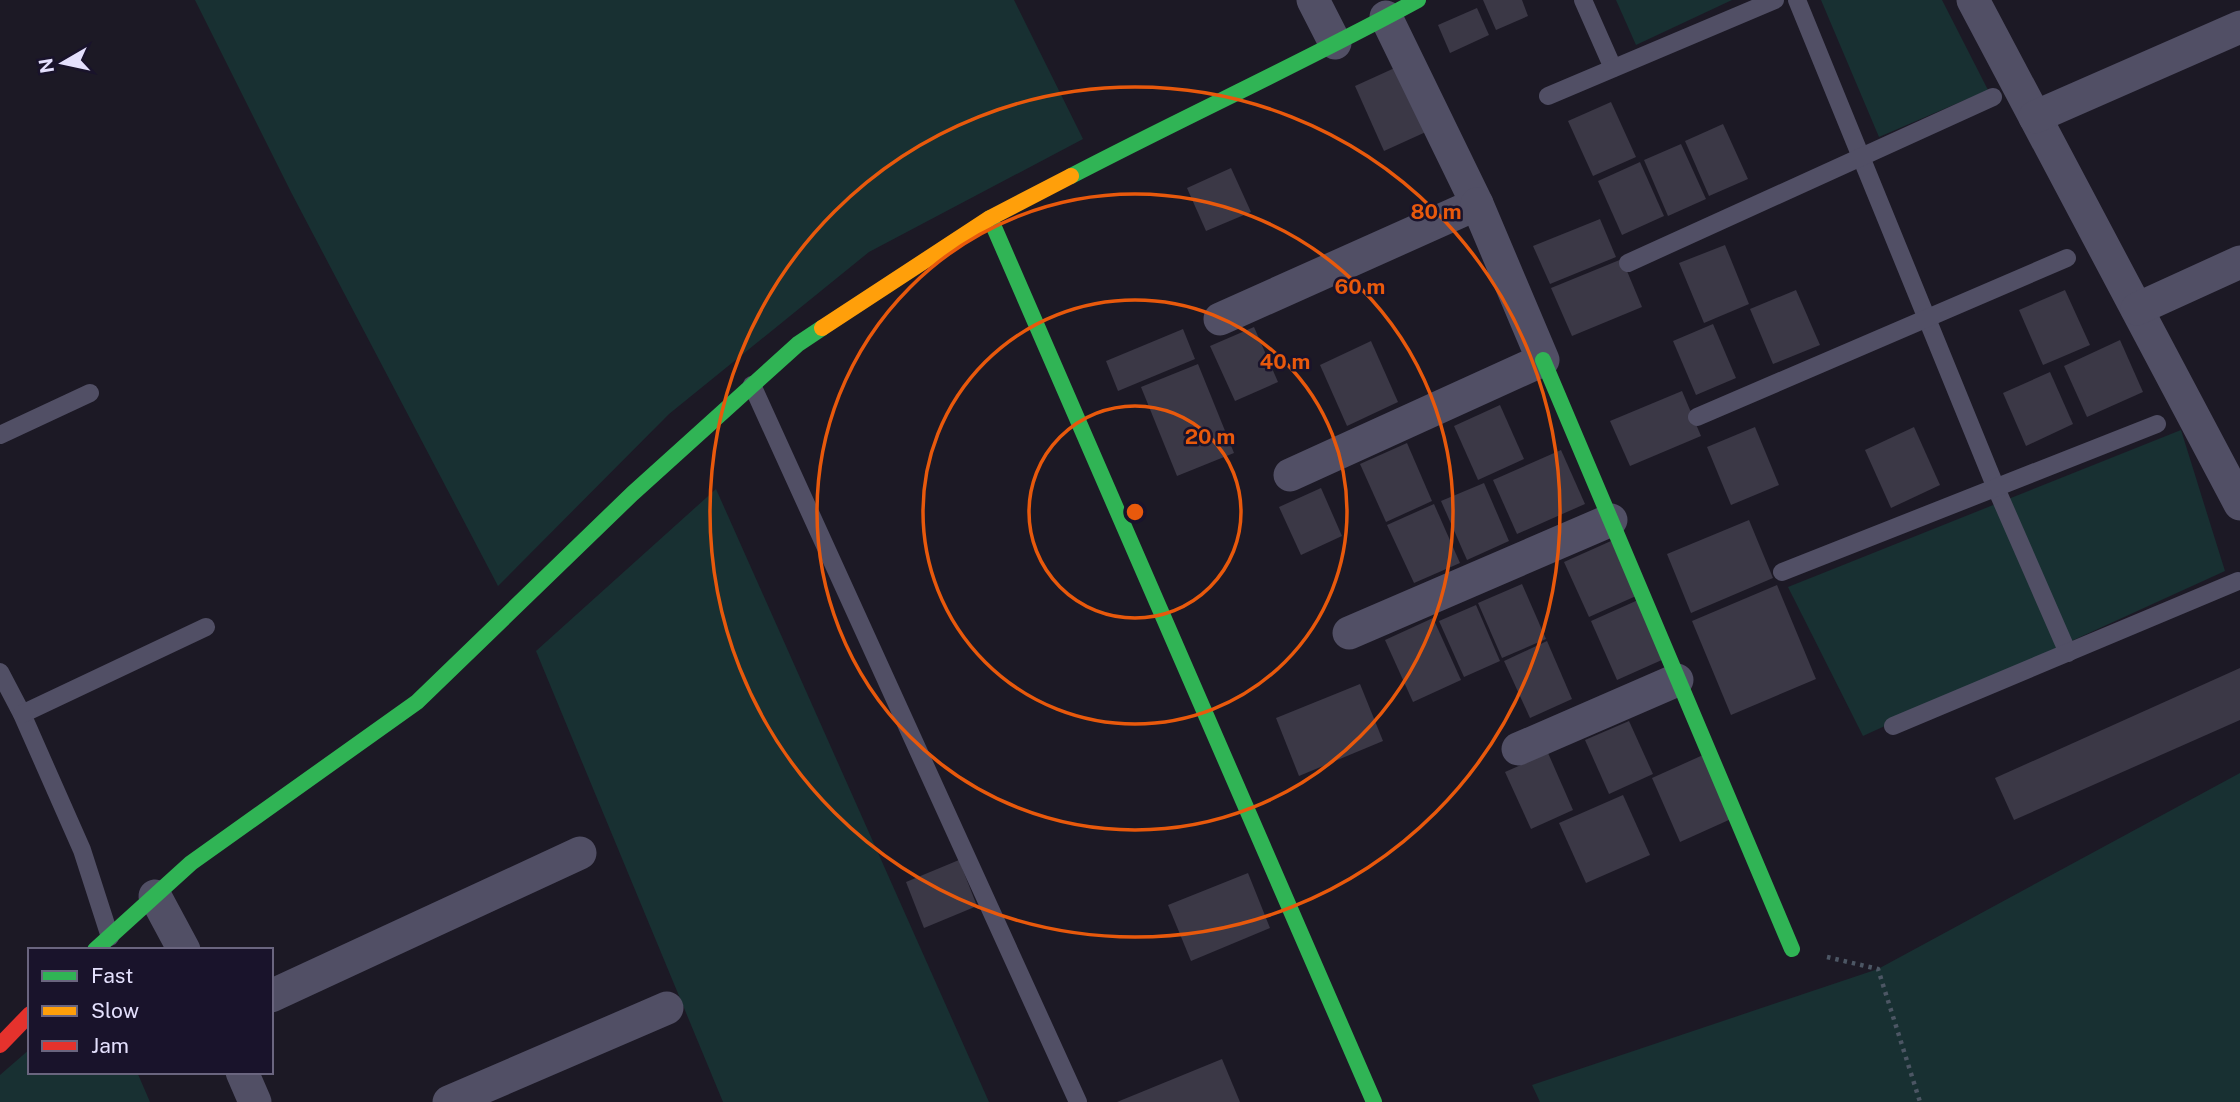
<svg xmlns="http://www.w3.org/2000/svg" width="2240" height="1102" viewBox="0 0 2240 1102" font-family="'Public Sans',sans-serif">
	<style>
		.green { fill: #183032 }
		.building { fill: #3b3846 }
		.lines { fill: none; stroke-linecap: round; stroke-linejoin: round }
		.path { stroke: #4c5664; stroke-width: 4.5; stroke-dasharray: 3.5 5; stroke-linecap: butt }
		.lane { stroke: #514f65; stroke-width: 18 }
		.street { stroke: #514f65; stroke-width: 33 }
		.fast { stroke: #30b455; stroke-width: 16 }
		.slow { stroke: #ff9f0a; stroke-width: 16 }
		.jam { stroke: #e5322d; stroke-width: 16 }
		.ring { fill: none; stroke: #e8590c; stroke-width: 3.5 }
		.centre { fill: #e8590c; stroke: #19132b; stroke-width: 3.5 }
		.ring-label { font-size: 21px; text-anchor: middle; font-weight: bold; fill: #e8590c; stroke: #19132b; stroke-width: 5; stroke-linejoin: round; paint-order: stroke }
	</style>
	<rect width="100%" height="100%" fill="#1c1925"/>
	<g class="green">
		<polygon points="195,0 1014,0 1083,139 869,252 669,414 498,586 292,194"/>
		<polygon points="1616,0 1732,0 1636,45"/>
		<polygon points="1821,0 1942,0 1988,90 1879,137"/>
		<polygon points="2181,430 2225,571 1863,736 1788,587"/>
		<polygon points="716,489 989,1102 723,1102 536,651"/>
		<polygon points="2240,773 2240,1102 1540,1102 1532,1085 1878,969"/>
		<polygon points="30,1049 30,1072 137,1072 150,1102 0,1102 0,1075"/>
	</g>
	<g class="building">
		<polygon points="1483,0 1522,0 1528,16 1496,30"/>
		<polygon points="1477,8 1489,35 1450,53 1438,25"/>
		<polygon points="1399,66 1428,131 1384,151 1355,86"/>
		<polygon points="1611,102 1636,157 1593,176 1568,121"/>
		<polygon points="1723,124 1748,179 1709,196 1685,141"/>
		<polygon points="1681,144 1706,199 1668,216 1644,160"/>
		<polygon points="1640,162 1664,216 1622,235 1598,181"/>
		<polygon points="1231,168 1251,212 1206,231 1187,188"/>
		<polygon points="1600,219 1616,257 1550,284 1533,246"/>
		<polygon points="1725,245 1749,304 1704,323 1679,263"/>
		<polygon points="1622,259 1642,307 1572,336 1551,288"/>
		<polygon points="1796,290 1820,345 1773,364 1750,309"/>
		<polygon points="2065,290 2090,345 2043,365 2019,310"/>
		<polygon points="1713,324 1736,378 1696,395 1673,341"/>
		<polygon points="1254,327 1278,382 1235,401 1210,346"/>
		<polygon points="1183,329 1195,359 1118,391 1106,361"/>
		<polygon points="2120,340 2143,392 2087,417 2064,366"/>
		<polygon points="1371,341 1398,402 1347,426 1320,365"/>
		<polygon points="1198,364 1234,453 1177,476 1141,387"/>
		<polygon points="2050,372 2073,424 2026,446 2003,393"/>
		<polygon points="1682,391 1701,436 1630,466 1610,421"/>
		<polygon points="1500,405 1524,459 1478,480 1454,426"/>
		<polygon points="1755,427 1779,485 1731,505 1707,447"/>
		<polygon points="1914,427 1940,485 1891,508 1865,450"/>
		<polygon points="1407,443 1432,501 1386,522 1360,464"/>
		<polygon points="1561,450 1585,504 1517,534 1493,480"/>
		<polygon points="1484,483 1509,541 1467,560 1441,501"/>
		<polygon points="1321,488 1342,536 1301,555 1279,507"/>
		<polygon points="1434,504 1460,563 1414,583 1387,525"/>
		<polygon points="1749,520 1773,578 1691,613 1667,554"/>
		<polygon points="1611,541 1636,596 1589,617 1564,562"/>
		<polygon points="1522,584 1546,639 1502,658 1478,603"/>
		<polygon points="1777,585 1816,679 1731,715 1692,621"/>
		<polygon points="1638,600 1664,659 1617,680 1591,621"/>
		<polygon points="1476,605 1500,661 1464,677 1439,621"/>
		<polygon points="1433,618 1461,680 1413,702 1385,640"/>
		<polygon points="1547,641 1572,699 1530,718 1504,661"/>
		<polygon points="2240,668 2240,720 2014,820 1995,778"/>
		<polygon points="1360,684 1383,741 1299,776 1276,718"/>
		<polygon points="1629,721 1653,774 1609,794 1585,740"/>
		<polygon points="1548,753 1573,810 1531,829 1505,772"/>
		<polygon points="1703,755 1731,819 1680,842 1652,778"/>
		<polygon points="1623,795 1650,855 1586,883 1559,823"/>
		<polygon points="959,860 977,906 924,928 906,882"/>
		<polygon points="1248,873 1270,928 1191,961 1168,905"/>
		<polygon points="1222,1059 1240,1102 1117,1102"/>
	</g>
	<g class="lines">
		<polyline class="path" points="1827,957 1878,969 1920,1102"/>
		<g class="lane">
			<polyline points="1583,0 1613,68"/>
			<polyline points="1797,0 1996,488 2068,653"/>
			<polyline points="1548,96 1775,0"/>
			<polyline points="1628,263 1993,97"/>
			<polyline points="752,385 1078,1102"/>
			<polyline points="1697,417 2067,258"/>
			<polyline points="0,435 90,393"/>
			<polyline points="1782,572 2157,424"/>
			<polyline points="0,672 22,714 82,850 110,937"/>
			<polyline points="22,714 206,627"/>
			<polyline points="1893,726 2238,581"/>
		</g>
		<g class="street">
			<polyline points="1313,0 1335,43"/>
			<polyline points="1973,0 2240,504"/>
			<polyline points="2035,117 2240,27"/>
			<polyline points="2137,309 2240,262"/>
			<polyline points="1220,319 1477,204 1386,17"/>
			<polyline points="1290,475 1543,360 1477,204"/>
			<polyline points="1349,633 1611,520"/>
			<polyline points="1518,749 1677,680"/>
			<polyline points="155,896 184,950"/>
			<polyline points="271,996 580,853"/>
			<polyline points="242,1072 255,1102"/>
			<polyline points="449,1102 667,1008"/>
		</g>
		<g class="fast">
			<path d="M1071 176C1186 116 1304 62 1418 0"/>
			<polyline points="990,218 1374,1102"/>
			<polyline points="1543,360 1792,949"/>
			<polyline points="95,950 191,863 417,702 632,494 798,344 822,328"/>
		</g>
		<polyline class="slow" points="822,328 990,218 1071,176"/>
		<polyline class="jam" points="0,1045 30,1014"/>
	</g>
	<g class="ring">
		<circle cx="1135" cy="512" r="106"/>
		<circle cx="1135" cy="512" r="212"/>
		<circle cx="1135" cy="512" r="318"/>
		<circle cx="1135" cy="512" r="425"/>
	</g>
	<circle cx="1135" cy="512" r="10" class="centre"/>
	<g class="ring-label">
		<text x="1436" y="219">80 m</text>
		<text x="1360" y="294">60 m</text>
		<text x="1285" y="369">40 m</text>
		<text x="1210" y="444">20 m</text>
	</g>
	<rect x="28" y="948" width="245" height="126" fill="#19132b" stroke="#6a657f" stroke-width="2"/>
	<rect x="42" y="971" width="35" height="10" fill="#30b455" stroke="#6a657f" stroke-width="2"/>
	<text x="91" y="983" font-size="21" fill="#e4e0fd">Fast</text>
	<rect x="42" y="1006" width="35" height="10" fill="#ff9f0a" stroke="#6a657f" stroke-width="2"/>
	<text x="91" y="1018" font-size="21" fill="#e4e0fd">Slow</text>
	<rect x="42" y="1041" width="35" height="10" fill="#e5322d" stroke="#6a657f" stroke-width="2"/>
	<text x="91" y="1053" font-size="21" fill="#e4e0fd">Jam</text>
	<g transform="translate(63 63) rotate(261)" stroke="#19132b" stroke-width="5" paint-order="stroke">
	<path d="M0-5L12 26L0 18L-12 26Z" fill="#e4e0fd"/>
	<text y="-10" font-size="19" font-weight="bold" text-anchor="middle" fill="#e4e0fd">N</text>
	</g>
</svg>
